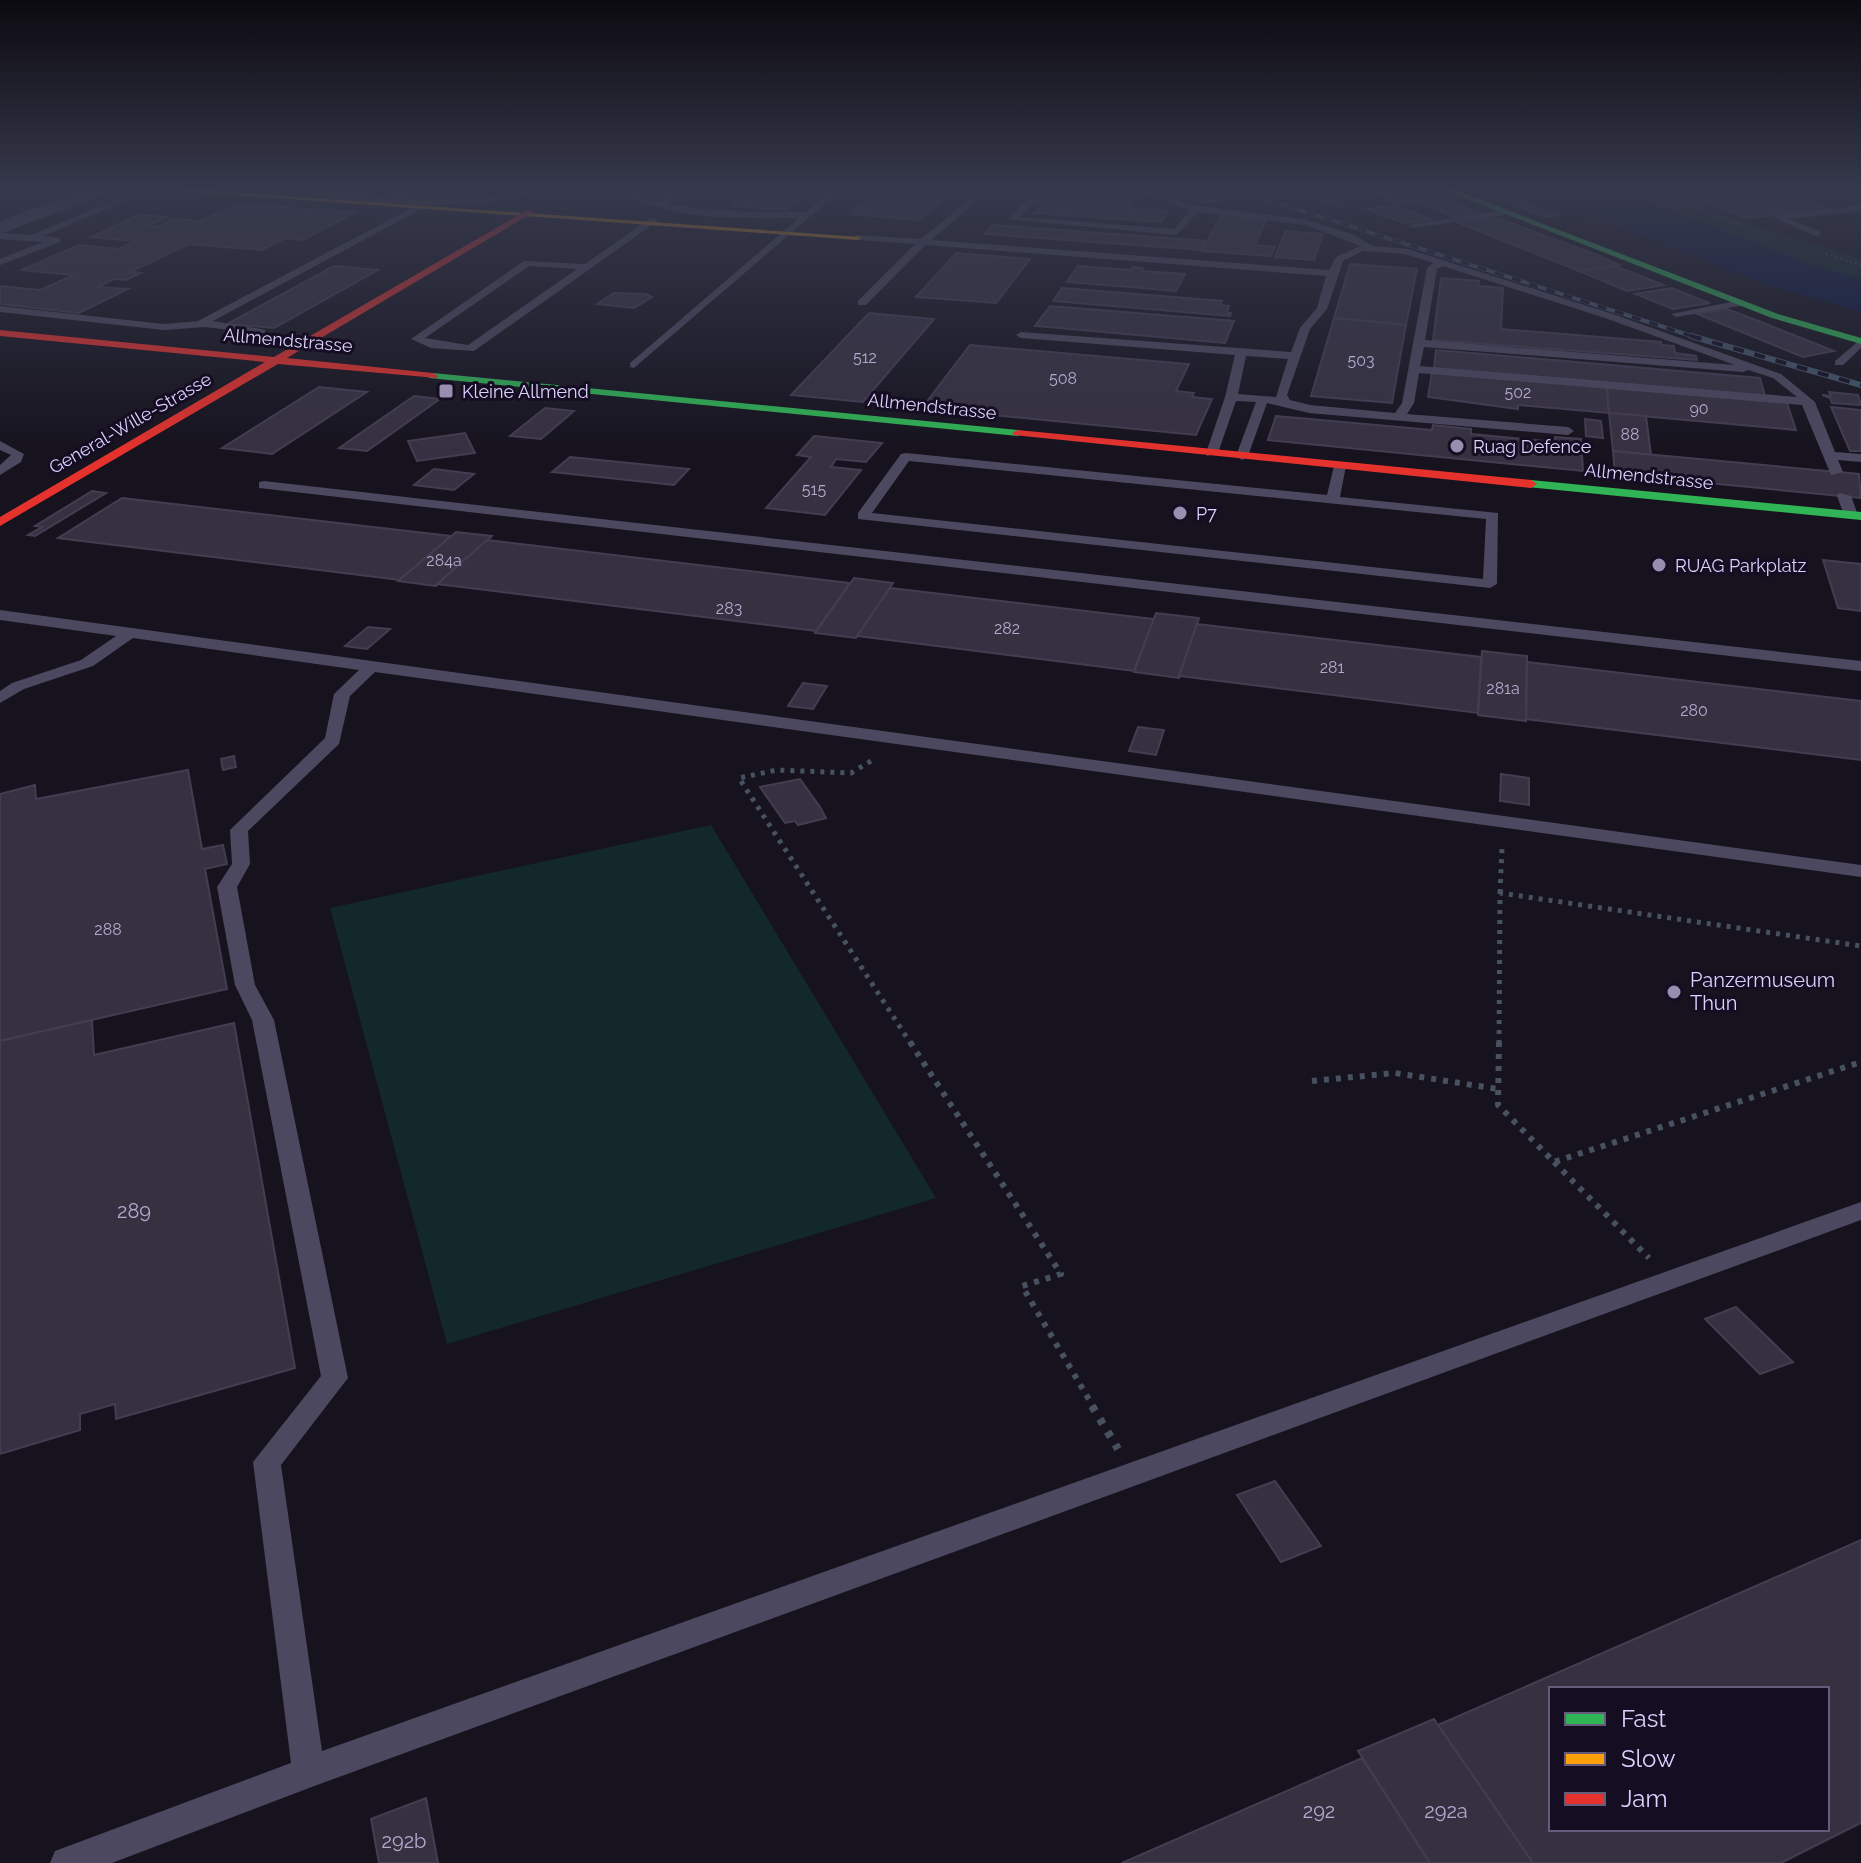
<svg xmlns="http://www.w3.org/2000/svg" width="1861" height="1863" viewBox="0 0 1861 1863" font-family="Raleway,sans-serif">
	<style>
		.green { fill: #13282b }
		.water { fill: #0b173d }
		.building { fill: #363141; stroke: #443d52; stroke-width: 2; fill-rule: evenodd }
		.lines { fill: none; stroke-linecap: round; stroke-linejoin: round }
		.path-far3 { stroke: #47515f; stroke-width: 2; stroke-dasharray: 2 3; stroke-linecap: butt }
		.path-far2 { stroke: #47515f; stroke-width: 5; stroke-dasharray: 4 6; stroke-linecap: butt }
		.path-far1 { stroke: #47515f; stroke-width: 6; stroke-dasharray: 5 7; stroke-linecap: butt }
		.path { stroke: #47515f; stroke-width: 8; stroke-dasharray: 6 9; stroke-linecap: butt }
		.lane { fill: #4c485f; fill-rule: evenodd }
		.street { fill: #4c485f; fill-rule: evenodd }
		.fast { fill: #30b455; fill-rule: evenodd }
		.slow { fill: #ff9f0a; fill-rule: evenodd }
		.jam { fill: #e5322d; fill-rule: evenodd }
		.rail-far1-casing { stroke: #455569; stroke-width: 4 }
		.rail-casing { stroke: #455569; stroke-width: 6 }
		.rail-far1 { stroke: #150e23; stroke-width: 3; stroke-dasharray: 9; stroke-linecap: butt }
		.rail { stroke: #150e23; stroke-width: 4; stroke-dasharray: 11; stroke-linecap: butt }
		.poi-dot { fill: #978eb0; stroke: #150e23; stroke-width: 3 }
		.labels { text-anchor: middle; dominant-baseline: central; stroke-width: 6; stroke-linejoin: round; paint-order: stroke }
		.number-label { font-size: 16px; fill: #b3a9cf }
		.far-street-label { font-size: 18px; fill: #ddd1fe; stroke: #150e23 }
		.far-poi-label { font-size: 18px; fill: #ddd1fe; stroke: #150e23; text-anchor: start }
		.poi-label { font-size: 20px; fill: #ddd1fe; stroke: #150e23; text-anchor: start }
		.near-number-label { font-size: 20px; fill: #b3a9cf }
	</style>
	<rect width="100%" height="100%" fill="#16131e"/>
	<g class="green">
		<polygon points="1619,190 1667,190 1742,221 1861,259 1861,280 1803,262"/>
		<polygon points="711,825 936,1198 447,1344 330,908"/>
	</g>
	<polygon class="water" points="1522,190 1619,190 1803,262 1861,280 1861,312 1771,286"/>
	<g class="building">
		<polygon points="387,190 421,190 405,198 387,197 399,191"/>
		<polygon points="754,190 813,190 785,210 733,206"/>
		<polygon points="877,190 969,190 962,197 945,196 921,220 849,214"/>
		<polygon points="1201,190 1221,190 1241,197 1203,203 1177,194"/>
		<polygon points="1298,190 1368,190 1380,195 1325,202"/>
		<polygon points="1383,190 1419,190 1434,196 1406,199"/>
		<polygon points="1676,190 1777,190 1830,210 1745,218"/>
		<polygon points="1499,191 1529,203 1518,204 1488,193"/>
		<polygon points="1049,199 1130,204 1127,209 1168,211 1162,222 1034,213"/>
		<polygon points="1451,202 1481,213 1453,217 1424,205"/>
		<polygon points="1527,203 1559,215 1546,217 1514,205"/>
		<polygon points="239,204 356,212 303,240 285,238 262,250 189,244 130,272 141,273 126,280 114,279 98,287 128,289 79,313 0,304 0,286 40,290 74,275 21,270 79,245 119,249 136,241 91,237 138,215 168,217 148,226 157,227 174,219 200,221"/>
		<polygon points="1395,205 1432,220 1404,223 1366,209"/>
		<polygon points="1221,215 1267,218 1255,245 1275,247 1271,256 1202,251"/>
		<polygon points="1497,218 1597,255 1619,265 1579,271 1459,223"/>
		<polygon points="993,225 1207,241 1202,250 985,234"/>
		<polygon points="1286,231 1323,234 1314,260 1275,257"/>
		<polygon points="956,253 1030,259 996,303 916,297"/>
		<polygon points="1350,264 1417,269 1406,325 1334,318"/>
		<polygon points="334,266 378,270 274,328 227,324"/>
		<polygon points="1078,266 1131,270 1133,267 1143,268 1141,271 1185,274 1176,291 1067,282"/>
		<polygon points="1615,266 1664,285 1627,291 1579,271"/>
		<polygon points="1441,278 1479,281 1478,286 1503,288 1501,329 1661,342 1661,345 1674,346 1675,353 1696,356 1697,360 1433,340"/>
		<polygon points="1062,288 1222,301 1220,305 1229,306 1227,313 1231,313 1230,316 1053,301"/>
		<polygon points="1672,288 1701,300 1710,303 1673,309 1635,294"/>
		<polygon points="614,293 646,294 652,297 634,308 597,304"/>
		<polygon points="1050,306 1234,321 1225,343 1035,326"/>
		<polygon points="1727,309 1766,324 1834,351 1803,357 1697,314"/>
		<polygon points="869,313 934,319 863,402 791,395"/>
		<polygon points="1334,318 1406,325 1392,403 1311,396"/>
		<polygon points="970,345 1189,364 1176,391 1194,393 1192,397 1212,399 1196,435 922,408"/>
		<polygon points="1436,350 1760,378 1765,396 1434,368"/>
		<polygon points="1432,372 1607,387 1609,413 1518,405 1518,409 1428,397"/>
		<polygon points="319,387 367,392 272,454 222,448"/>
		<polygon points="1607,387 1787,403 1796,430 1609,413"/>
		<polygon points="1829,392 1858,395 1861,405 1832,403 1830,398 1822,395 1831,396"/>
		<polygon points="414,396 440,399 367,451 339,448"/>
		<polygon points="1831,407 1861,410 1861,451 1850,451"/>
		<polygon points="545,408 574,411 541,439 510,436"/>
		<polygon points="1609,413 1646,416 1651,455 1613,451"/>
		<polygon points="1276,416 1432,430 1433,425 1471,429 1471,434 1555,442 1555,437 1581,439 1583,471 1268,440"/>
		<polygon points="1585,419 1601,421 1603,438 1586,436"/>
		<polygon points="465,433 475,453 417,461 408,441"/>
		<polygon points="814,436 882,443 866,462 836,459 831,467 861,470 825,515 766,508 811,457 797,455"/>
		<polygon points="1613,451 1859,474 1861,498 1615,474"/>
		<polygon points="570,457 689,469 674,485 552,472"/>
		<polygon points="434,469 474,474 454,490 414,485"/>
		<polygon points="92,491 106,493 35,536 28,535 42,527 35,526"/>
		<polygon points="122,498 451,536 400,580 58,538"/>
		<polygon points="456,532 492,536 436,586 398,581"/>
		<polygon points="487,540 850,583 816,631 437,584"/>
		<polygon points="1823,560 1861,564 1861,611 1838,608"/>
		<polygon points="854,578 893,583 856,638 815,633"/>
		<polygon points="890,588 1154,619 1134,671 857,636"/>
		<polygon points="1156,613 1199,618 1179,678 1134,672"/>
		<polygon points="1197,624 1481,657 1478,713 1179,676"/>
		<polygon points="368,627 390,629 367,649 345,646"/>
		<polygon points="1482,651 1527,656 1526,721 1478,715"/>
		<polygon points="1527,662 1861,701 1861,760 1526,719"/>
		<polygon points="803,683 827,686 813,709 788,706"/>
		<polygon points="1138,727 1164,730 1156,755 1129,751"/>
		<polygon points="234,756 236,767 223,770 221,759"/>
		<polygon points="188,770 202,849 223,845 227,864 205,869 227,989 0,1041 0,794 35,785 36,799"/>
		<polygon points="1501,774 1529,778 1529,805 1500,801"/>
		<polygon points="800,779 820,807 826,818 798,825 795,821 785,823 760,787"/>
		<polygon points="92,1020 94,1055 234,1023 295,1368 116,1419 115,1404 80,1414 80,1430 0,1454 0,1041"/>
		<polygon points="1736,1307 1793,1362 1760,1374 1705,1319"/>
		<polygon points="1275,1481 1321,1546 1281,1562 1237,1495"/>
		<path d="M1861 1540V1823L1781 1863H1533L1438 1725ZM1551 1689H1827V1829H1551Z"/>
		<polygon points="1434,1719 1438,1725 1533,1863 1430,1863 1358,1751"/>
		<polygon points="1362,1758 1430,1863 1122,1863"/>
		<polygon points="426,1798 438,1863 379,1863 371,1819"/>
	</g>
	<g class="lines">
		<g class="path-far3">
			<polyline points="1644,190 1760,232"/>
			<polyline points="1338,207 1360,204"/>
			<polyline points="1826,254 1861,265"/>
		</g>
		<g class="path-far2">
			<polyline points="871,761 851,773 777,770 739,778 911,1044"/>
			<polyline points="1500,893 1502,847"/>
			<polyline points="1499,1044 1500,893 1861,946"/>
		</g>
		<g class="path-far1">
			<polyline points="910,1042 1061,1274 1022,1286 1094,1408"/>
			<polyline points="1499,1042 1498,1105 1554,1162 1861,1062"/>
			<polyline points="1312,1081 1395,1073 1498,1089"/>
			<polyline points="1554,1162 1649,1258"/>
		</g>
		<polyline class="path" points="1092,1406 1118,1449"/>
		<g class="lane">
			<path d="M305 190 422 199 488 197 536 190C503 211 339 209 305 190Z"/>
			<path d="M621 190H632L660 203 671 190H681L668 205 744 212H806L832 190H841L634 368 630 367V363L799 218C745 218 666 222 621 190Z"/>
			<path d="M981 190H990L931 240 1329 270 1336 257 1360 246 1306 225 1198 212 1176 235 1008 219C1021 204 1036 190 1056 190L1031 205 1020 217 1174 229 1190 210 1136 190H1148L1193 205 1306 220 1352 234 1373 246 1408 249 1613 314 1781 374 1815 402 1835 452 1861 454V462L1838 460 1843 472 1831 475 1802 405 1419 373 1414 403 1407 414 1568 427 1574 431 1568 435 1309 413 1267 403 1248 456 1242 460 1236 456 1256 402 1236 401 1218 453 1207 456 1206 453 1225 397 1235 355 1021 338 1016 335 1021 332 1291 352 1300 328 1317 308 1326 276 925 245 866 305H858V301L915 244 858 240 855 235 921 239ZM1363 251 1404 254 1433 263 1427 268 1402 403 1395 413 1310 405 1290 400 1287 395 1310 329 1327 309 1343 261ZM1443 266 1605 318 1735 365 1425 340 1437 269ZM1424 347 1743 372 1748 370 1773 378 1797 397 1420 366ZM1246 356 1288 359 1276 397 1238 394Z"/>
			<path d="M1369 190C1381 190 1389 196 1398 198 1416 204 1444 195 1463 193L1467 196 1408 205 1384 202V198Z"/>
			<polygon points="1846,190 1861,191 1861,197 1847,192"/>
			<polygon points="123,197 130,199 43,236 60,238 60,242 0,265 0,259 43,242 0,239 0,233 31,235"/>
			<polygon points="1861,205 1861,211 1789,219 1821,232 1818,237 1773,217"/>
			<polygon points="415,206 423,208 213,321 261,329 265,330 265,334 205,327 164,330 0,312 0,306 164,324 198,321"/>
			<polygon points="1508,210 1505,215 1413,228 1408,225"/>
			<path d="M651 218 659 220 474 351 431 348 411 339 524 261 585 264ZM529 266 577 269 468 345 425 338Z"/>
			<polygon points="1741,300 1745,301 1745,305 1676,317 1671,314"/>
			<polygon points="1861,339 1861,348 1843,365 1835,365 1835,361"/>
			<polygon points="0,441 24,454 21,462 0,475 0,465 11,455 0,450"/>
			<path d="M906 453 1327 495 1334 466 1340 462 1346 466 1340 497 1498 513 1497 584 1490 588 858 519V513L901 454ZM909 461 1486 519 1483 579 872 513Z"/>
			<polygon points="264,481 1861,661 1861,671 259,488 259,482"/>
			<polygon points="1839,493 1851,496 1858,515 1856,518 1844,515 1837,496"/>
			<polygon points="0,610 1861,865 1861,877 375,672 350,696 339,744 248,831 250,864 237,887 255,985 274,1020 348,1378 281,1465 322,1751 1861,1202 1861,1220 309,1788 112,1863 50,1863 55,1851 291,1763 253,1462 321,1376 252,1020 235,985 217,887 232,864 230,830 325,738 334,694 359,670 133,638 93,666 24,689 0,703 0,691 12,683 81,660 116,636 0,620"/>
		</g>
		<polygon class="street" points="82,190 108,190 106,194 0,234 0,221"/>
		<g class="fast">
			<polygon points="1444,190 1455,190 1778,314 1861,338 1861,344 1772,318"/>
			<polygon points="433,373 1018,430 1024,433 1018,436 429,378 428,376"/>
			<polygon points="1531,480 1861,512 1861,520 1527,487 1525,484"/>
		</g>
		<polygon class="slow" points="162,190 201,190 862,237 858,240"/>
		<g class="jam">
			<polygon points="527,210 534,212 287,358 433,373 438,376 437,378 278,364 0,526 0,517 265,362 0,336 0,330 274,357"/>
			<polygon points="1018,430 1531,480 1537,484 1531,488 1014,435 1012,433"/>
		</g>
		<g class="rail-far1-casing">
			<polyline id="rail-far1" points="1238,190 1698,338"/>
		</g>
		<g class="rail-casing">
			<polyline id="rail" points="1691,336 1861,385"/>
		</g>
		<use href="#rail-far1" class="rail-far1"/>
		<use href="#rail" class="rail"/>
	</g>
	<linearGradient id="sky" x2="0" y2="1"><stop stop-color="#0c0a10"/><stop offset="0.42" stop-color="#36394c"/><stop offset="1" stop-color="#36394c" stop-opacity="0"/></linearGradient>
	<rect width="1861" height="451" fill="url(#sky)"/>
	<g class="poi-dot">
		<rect x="438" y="383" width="16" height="16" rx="4"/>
		<circle cx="1457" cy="446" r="8"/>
		<circle cx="1180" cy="513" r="8"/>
		<circle cx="1659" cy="565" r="8"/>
		<circle cx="1674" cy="992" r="8"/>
	</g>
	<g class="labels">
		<g class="number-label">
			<text x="865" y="357">512</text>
			<text x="1361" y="360">503</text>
			<text x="1063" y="378">508</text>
			<text x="1518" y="392">502</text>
			<text x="1699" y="408">90</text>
			<text x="1630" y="434">88</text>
			<text x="814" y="489">515</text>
			<text x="444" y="560">284a</text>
			<text x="729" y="608">283</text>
			<text x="1007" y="628">282</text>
			<text x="1332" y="667">281</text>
			<text x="1503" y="688">281a</text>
			<text x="1694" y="710">280</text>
			<text x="108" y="929">288</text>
		</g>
		<g class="far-street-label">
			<text transform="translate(288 340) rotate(5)">Allmendstrasse</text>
			<text transform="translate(932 406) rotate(6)">Allmendstrasse</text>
			<text transform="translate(130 423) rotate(-30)">General-Wille-Strasse</text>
			<text transform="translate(1649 476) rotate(6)">Allmendstrasse</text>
		</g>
		<g class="far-poi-label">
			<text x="462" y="391">Kleine Allmend</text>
			<text x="1473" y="446">Ruag Defence</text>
			<text x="1196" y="513">P7</text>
			<text x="1675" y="565">RUAG Parkplatz</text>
		</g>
		<g class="poi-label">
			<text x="1690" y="980">Panzermuseum<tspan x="1690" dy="23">Thun</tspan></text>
		</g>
		<g class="near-number-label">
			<text x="134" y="1211">289</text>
			<text x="1319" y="1811">292</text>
			<text x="1446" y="1811">292a</text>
			<text x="404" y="1841">292b</text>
		</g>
	</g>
	<rect x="1549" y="1687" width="280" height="144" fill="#150e23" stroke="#655c7b" stroke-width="2"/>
	<rect x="1565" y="1713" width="40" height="12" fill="#30b455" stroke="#655c7b" stroke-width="2"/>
	<text x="1621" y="1727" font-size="24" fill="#ddd1fe">Fast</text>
	<rect x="1565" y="1753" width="40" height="12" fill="#ff9f0a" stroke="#655c7b" stroke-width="2"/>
	<text x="1621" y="1767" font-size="24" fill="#ddd1fe">Slow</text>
	<rect x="1565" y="1793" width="40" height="12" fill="#e5322d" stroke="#655c7b" stroke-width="2"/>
	<text x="1621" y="1807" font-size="24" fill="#ddd1fe">Jam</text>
</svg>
